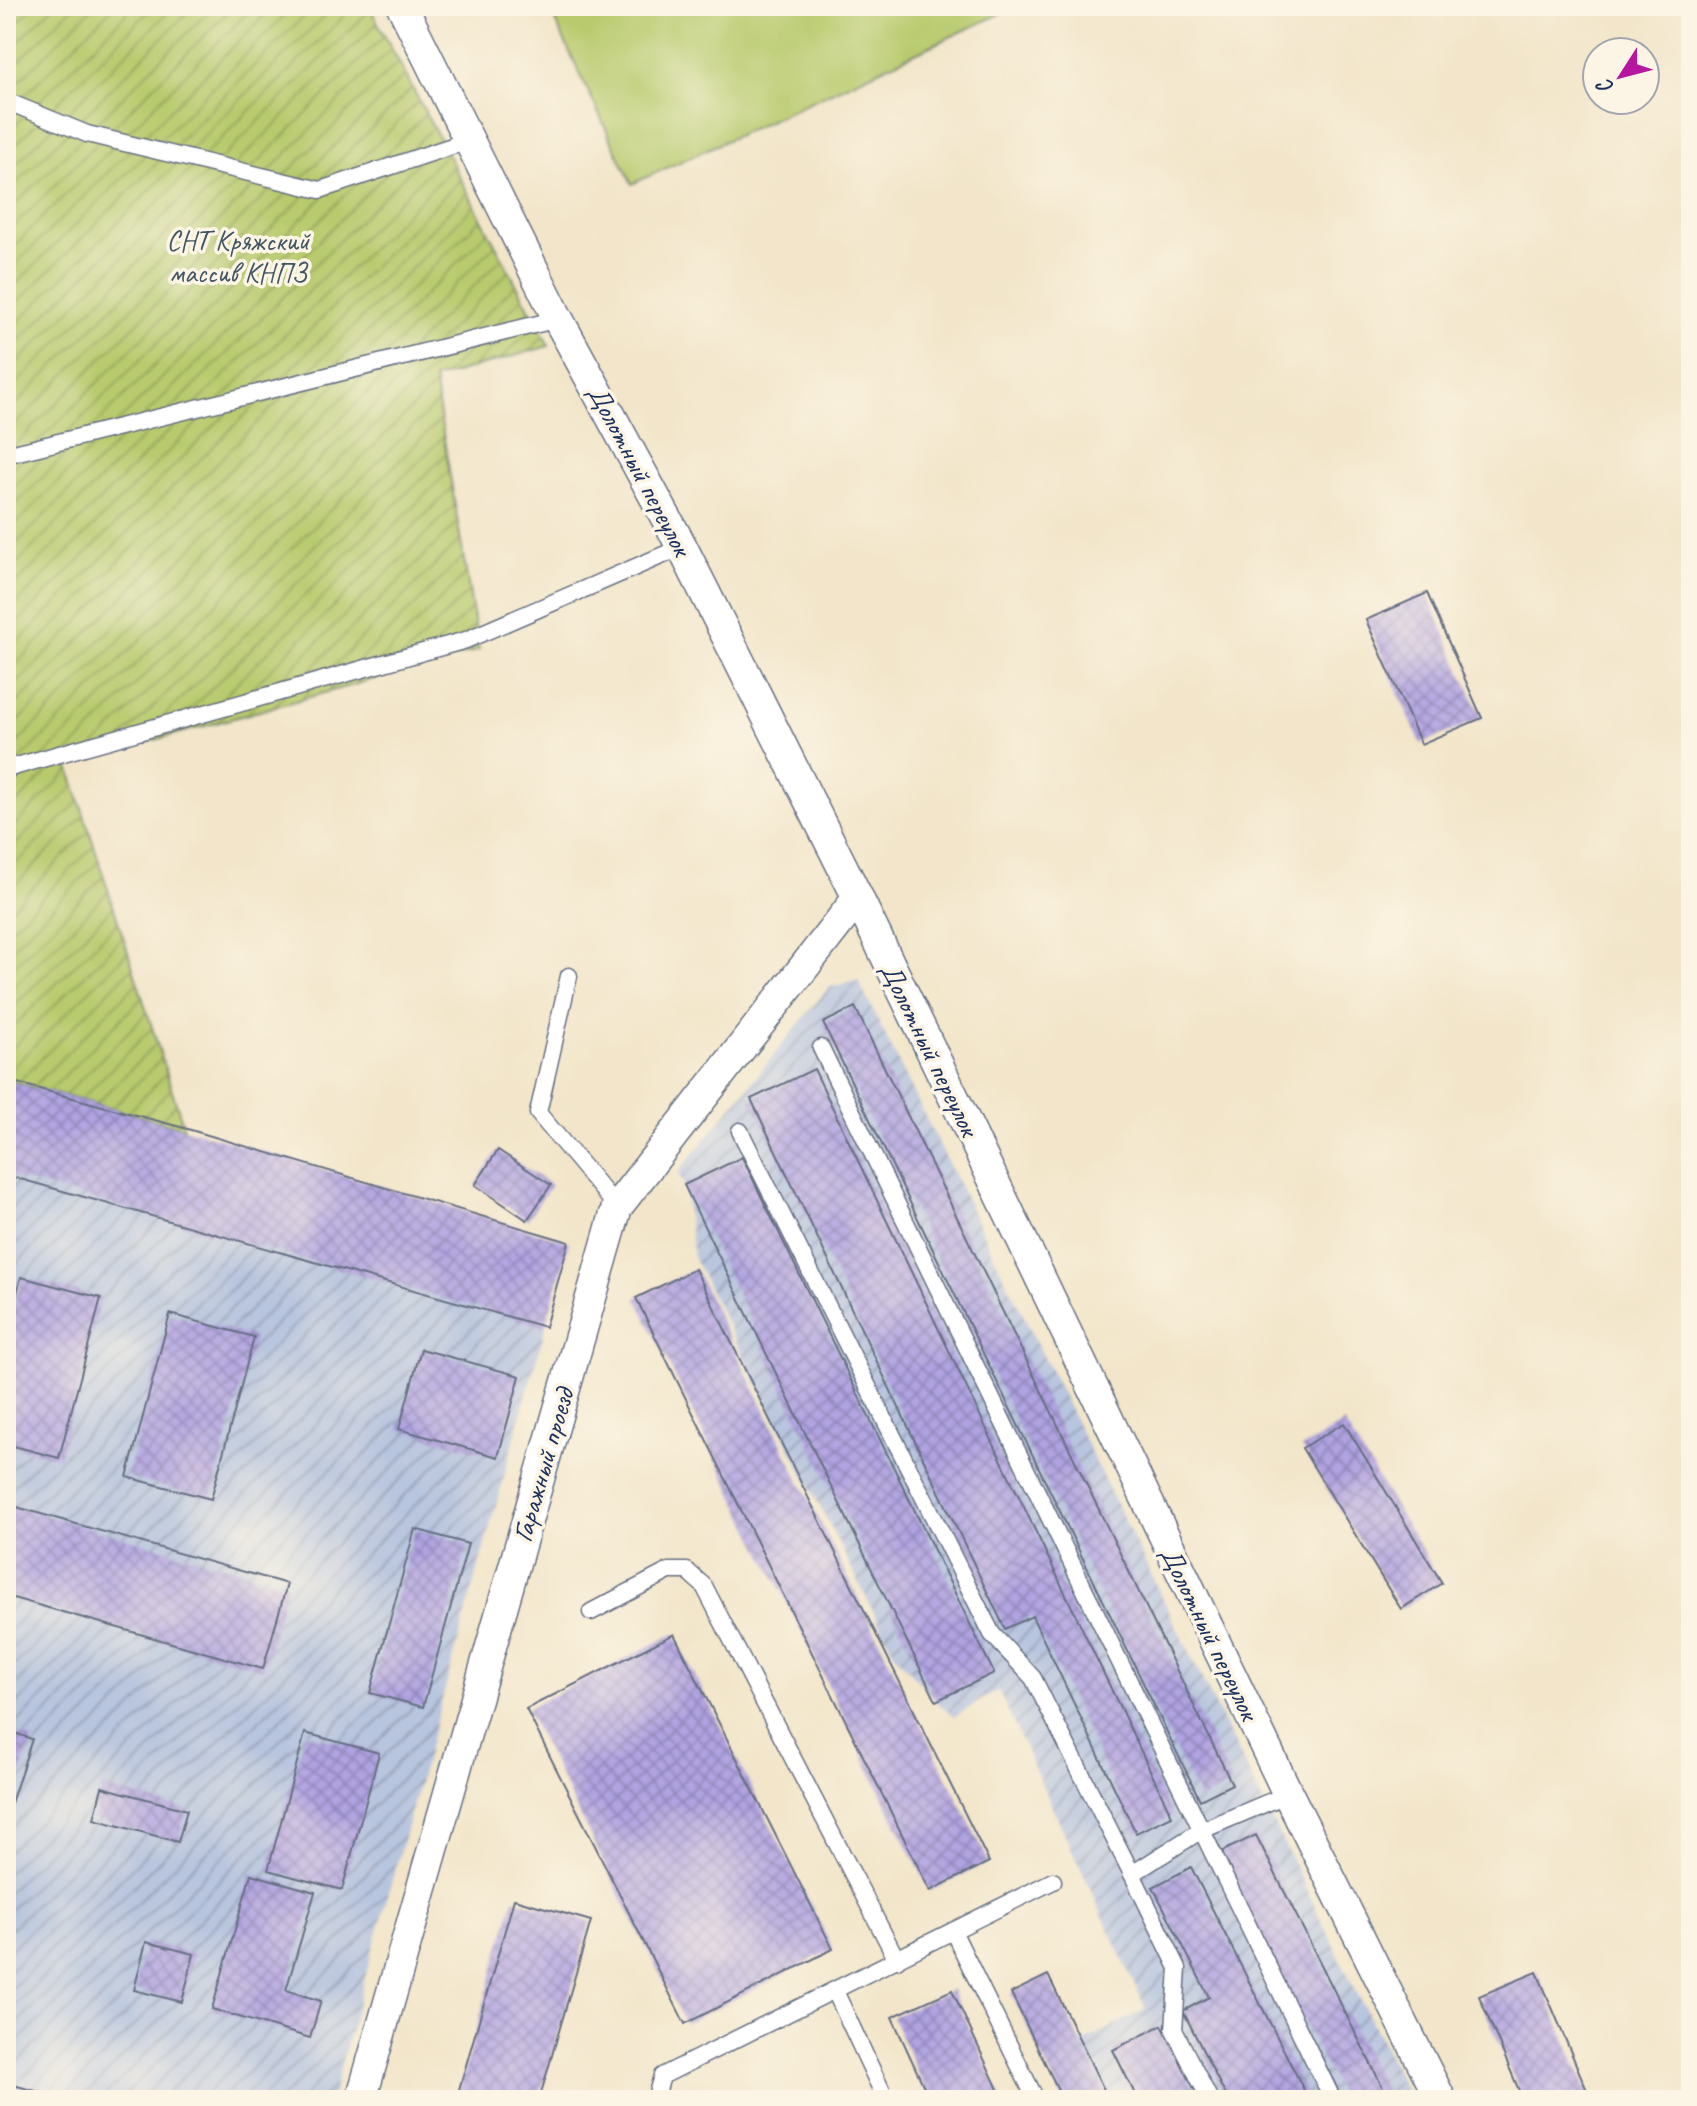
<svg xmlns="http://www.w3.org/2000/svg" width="1697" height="2106" viewBox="0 0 1697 2106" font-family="Caveat,sans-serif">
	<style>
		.industrial { fill: url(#industrial-furrows) }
		.grass { fill: #b8ca6d; stroke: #6a7c66; stroke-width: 2 }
		.garden { fill: url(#garden-furrows); stroke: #6a7c66; stroke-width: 2 }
		.building { fill: url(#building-cross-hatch) }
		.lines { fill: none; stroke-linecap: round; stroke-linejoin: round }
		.service-casing { stroke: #666f83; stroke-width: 19 }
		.minor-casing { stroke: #666f83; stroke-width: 33 }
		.service { stroke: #fff; stroke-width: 16 }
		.minor { stroke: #fff; stroke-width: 30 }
		.labels { text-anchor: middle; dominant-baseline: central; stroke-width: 7; stroke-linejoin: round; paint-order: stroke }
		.park-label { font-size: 28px; fill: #425662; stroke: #fcf5e5 }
		.street-label { font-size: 28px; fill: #1b2f5e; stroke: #fcf5e5 }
	</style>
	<defs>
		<pattern id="industrial-furrows" width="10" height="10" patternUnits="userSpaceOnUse" patternTransform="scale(2)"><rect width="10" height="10" fill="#b8c5de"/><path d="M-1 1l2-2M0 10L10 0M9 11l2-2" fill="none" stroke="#95a0b7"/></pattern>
		<pattern id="garden-furrows" width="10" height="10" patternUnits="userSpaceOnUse" patternTransform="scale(2)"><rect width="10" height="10" fill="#b8ca6d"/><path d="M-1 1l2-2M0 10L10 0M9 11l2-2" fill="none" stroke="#95a45d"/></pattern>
		<pattern id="building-cross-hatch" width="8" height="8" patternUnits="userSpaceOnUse" patternTransform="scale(2)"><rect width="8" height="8" fill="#b1a3e1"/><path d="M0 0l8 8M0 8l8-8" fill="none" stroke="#8f85ba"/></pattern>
	</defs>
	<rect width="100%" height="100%" fill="#fcf5e5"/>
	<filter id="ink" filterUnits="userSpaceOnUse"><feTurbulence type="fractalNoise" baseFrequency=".0125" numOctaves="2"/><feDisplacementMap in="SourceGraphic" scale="16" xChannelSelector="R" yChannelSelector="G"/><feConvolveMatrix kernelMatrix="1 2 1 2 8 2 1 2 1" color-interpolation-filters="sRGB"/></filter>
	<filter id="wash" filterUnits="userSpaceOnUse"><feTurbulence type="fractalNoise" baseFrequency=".006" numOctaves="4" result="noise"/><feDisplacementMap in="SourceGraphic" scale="32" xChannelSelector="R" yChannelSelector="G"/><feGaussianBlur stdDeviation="1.8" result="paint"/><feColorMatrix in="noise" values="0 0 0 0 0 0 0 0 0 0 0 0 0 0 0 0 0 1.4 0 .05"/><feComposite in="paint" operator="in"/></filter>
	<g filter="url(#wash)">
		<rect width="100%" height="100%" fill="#f2e5c9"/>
		<g class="industrial">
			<polygon points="858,980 1410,2100 1102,2100 1075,2046 1146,2009 998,1690 954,1717 936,1701 895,1654 693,1257 684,1185 678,1173 828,988"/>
			<polygon points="6,1080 184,1128 569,1242 331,2100 6,2100"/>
		</g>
		<polygon class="grass" points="548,6 1017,6 632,184"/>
		<polygon class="garden" points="6,6 369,6 549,346 434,379 479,650 68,764 184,1128 6,1080"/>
		<g id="blocks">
			<g class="building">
				<polygon points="1427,593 1482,718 1421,744 1366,620"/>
				<polygon points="855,1007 1232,1784 1200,1800 823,1023"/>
				<polygon points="814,1069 1172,1816 1136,1833 1032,1616 1005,1629 751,1099"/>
				<polygon points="6,1080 184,1128 569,1242 545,1327 6,1175"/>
				<polygon points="498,1150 551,1185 527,1220 475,1185"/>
				<polygon points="742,1157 994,1673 936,1701 684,1185"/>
				<polygon points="695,1269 989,1862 930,1891 636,1298"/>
				<polygon points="21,1277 101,1298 59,1458 6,1444 6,1336"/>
				<polygon points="170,1314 254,1337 211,1499 127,1477"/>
				<polygon points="421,1349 520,1376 498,1457 399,1429"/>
				<polygon points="1344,1423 1442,1583 1401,1609 1302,1448"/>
				<polygon points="6,1504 287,1584 263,1669 6,1596"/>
				<polygon points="415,1529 468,1544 423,1707 370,1693"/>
				<polygon points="674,1634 833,1949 685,2024 526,1709"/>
				<polygon points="6,1730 32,1739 7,1815 6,1815"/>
				<polygon points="305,1733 379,1753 342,1890 268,1870"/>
				<polygon points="102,1787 187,1810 178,1842 94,1819"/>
				<polygon points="1256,1835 1389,2100 1343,2100 1219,1853"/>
				<polygon points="1191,1867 1309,2100 1228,2100 1183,2011 1209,1997 1153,1887"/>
				<polygon points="251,1874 315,1892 286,1990 321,2001 310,2038 212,2009"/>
				<polygon points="514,1899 591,1921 539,2100 456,2100"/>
				<polygon points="146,1942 194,1954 182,2002 134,1990"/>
				<polygon points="1537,1972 1591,2100 1523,2100 1479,1996"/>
				<polygon points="1048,1975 1109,2100 1063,2100 1011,1993"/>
				<polygon points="952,1990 1003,2100 930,2100 892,2017"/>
				<polygon points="1162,2025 1200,2100 1138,2100 1113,2050"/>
				<polygon points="6,2083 65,2099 64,2100 6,2100"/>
			</g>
		</g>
	</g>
	<g filter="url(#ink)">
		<use href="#blocks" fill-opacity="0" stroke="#666f83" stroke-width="2"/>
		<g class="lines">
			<g class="service-casing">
				<g id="service">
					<polyline points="6,101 87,134 320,190 470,140"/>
					<polyline points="6,455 558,319"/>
					<polyline points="6,769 466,640 682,547"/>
					<polyline points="569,976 538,1113 617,1207"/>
					<polyline points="821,1048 1333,2100"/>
					<polyline points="740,1131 992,1634 1033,1678 1132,1874"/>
					<polyline points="591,1612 669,1571 687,1571 704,1586 897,1960"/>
					<polyline points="953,1931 1036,2100"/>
					<polyline points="835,1991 886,2100"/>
					<polyline points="655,2100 662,2076 1053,1881"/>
					<polyline points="1210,2100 1174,2030 1178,1968 1132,1874 1200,1831 1288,1794"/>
				</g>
			</g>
			<g class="minor-casing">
				<g id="minor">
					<polyline points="402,6 558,319 682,547 858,898 1288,1794 1441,2100"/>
					<polyline points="361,2100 617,1207 858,898"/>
				</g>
			</g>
			<use href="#service" class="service"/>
			<use href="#minor" class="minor"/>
		</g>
	</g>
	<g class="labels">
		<g class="park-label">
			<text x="238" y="240">СНТ Кряжский<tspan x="238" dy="32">массив КНПЗ</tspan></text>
		</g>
		<g class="street-label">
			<text transform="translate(640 470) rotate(62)">Долотный переулок</text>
			<text transform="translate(930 1049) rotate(64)">Долотный переулок</text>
			<text transform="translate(543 1465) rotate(-74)">Гаражный проезд</text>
			<text transform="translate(1210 1633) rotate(64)">Долотный переулок</text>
		</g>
	</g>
	<rect width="1697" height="2106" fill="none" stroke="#fcf5e5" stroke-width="32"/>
	<g transform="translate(1621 76) rotate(234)"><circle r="38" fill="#fcf5e5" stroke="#a2a6af" stroke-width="2"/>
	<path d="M0-6L14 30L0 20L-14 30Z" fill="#b5179e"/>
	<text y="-12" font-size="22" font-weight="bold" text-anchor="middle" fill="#1b2f5e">С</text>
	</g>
</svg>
